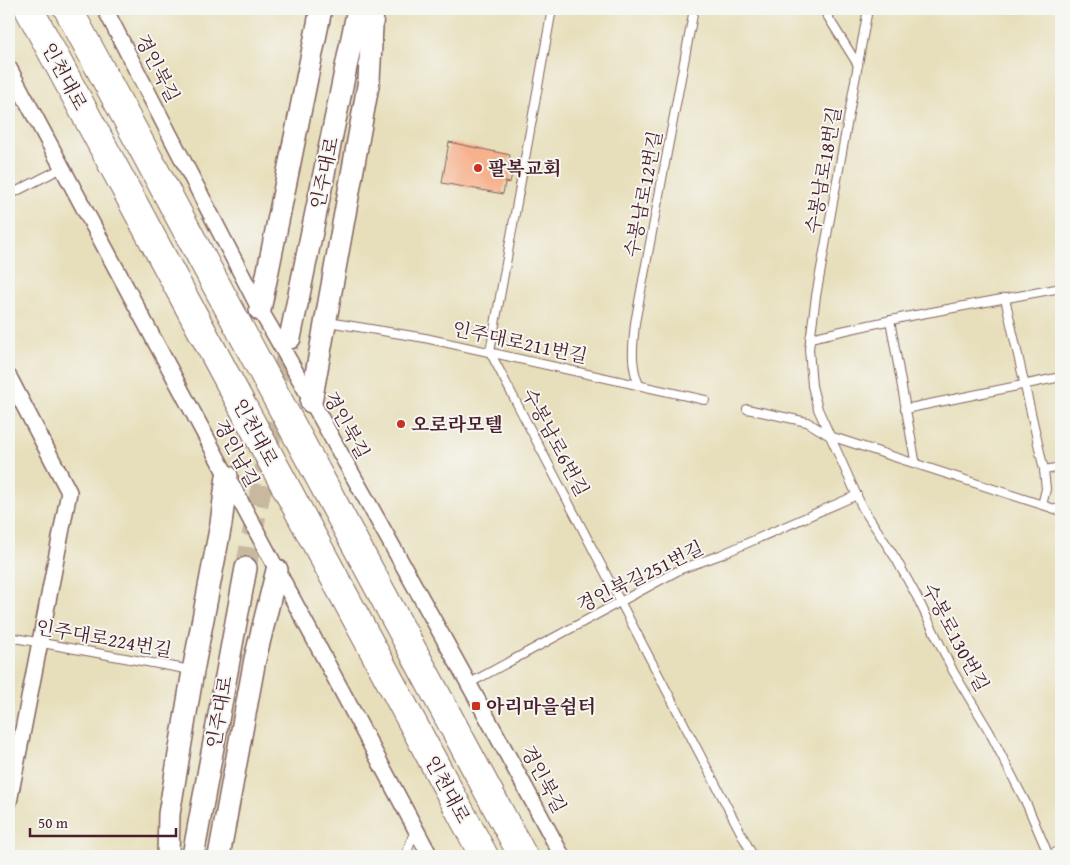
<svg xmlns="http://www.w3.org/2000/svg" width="1070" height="865" viewBox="0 0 1070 865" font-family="'Gentium Book Plus','Noto Serif KR',serif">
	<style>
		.building { fill: #f6b18d }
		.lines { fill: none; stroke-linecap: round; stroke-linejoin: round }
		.secondary-tunnel { stroke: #c8b99e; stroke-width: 21; stroke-dasharray: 21 11; stroke-linecap: butt }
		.lane-casing { stroke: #81625d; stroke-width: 10 }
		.street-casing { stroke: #81625d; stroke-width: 18 }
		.secondary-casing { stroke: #81625d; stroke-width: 24 }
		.highway-casing { stroke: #81625d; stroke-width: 30 }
		.lane { stroke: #fff; stroke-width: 8 }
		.street { stroke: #fff; stroke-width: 15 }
		.secondary { stroke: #fff; stroke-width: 21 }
		.highway { stroke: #fff; stroke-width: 28 }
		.poi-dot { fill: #c8321e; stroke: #f6f6f2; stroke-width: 2 }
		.labels { text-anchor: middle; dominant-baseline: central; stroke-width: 4; stroke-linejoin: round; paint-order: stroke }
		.street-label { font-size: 19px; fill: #4a1f2b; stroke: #f6f6f2 }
		.poi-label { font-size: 19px; font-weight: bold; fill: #4a1f2b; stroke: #f6f6f2; text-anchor: start }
	</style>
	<rect width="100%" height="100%" fill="#f6f6f2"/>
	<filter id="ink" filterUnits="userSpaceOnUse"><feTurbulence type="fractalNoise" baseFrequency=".02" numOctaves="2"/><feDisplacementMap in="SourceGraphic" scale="10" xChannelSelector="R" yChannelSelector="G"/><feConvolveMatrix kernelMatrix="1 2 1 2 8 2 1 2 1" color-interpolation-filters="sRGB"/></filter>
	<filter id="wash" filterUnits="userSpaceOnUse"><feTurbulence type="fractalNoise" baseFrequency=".0096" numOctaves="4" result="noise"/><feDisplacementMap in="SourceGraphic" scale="20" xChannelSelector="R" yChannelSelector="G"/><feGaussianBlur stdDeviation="1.12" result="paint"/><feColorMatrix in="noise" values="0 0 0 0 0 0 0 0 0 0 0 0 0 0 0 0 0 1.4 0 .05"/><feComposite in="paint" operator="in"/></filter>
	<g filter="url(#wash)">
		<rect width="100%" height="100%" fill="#e7dfbb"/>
		<g id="blocks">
			<polygon class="building" points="449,142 510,155 508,167 513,168 510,183 505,182 503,194 442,183"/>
		</g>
	</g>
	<g filter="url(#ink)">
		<use href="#blocks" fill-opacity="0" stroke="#81625d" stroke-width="1"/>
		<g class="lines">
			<polyline class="secondary-tunnel" points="246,568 289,340"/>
			<g class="lane-casing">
				<g id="lane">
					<polyline points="552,9 490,352 753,856"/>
					<polyline points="823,9 858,65"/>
					<polyline points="868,9 816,296 809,349 812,386 818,409 862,507 896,559 917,597 953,671 989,731 1027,805 1049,856"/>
					<polyline points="9,195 62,168"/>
					<polyline points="1005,298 1044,470 1046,489 1042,505"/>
					<polyline points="890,320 915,460 914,463"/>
					<polyline points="328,322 425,338 705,400"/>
					<polyline points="810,338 905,317 1061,288"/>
					<path d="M639 385C630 364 633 346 635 323L694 9"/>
					<polyline points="747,409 807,422 830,436 1061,511"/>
					<polyline points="905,409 1061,377"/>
					<polyline points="1044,470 1061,467"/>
					<polyline points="9,637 191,670"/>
					<polyline points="470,683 681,569 720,555 857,495"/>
					<polyline points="406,856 415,829"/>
					<polyline points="1048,856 1061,850"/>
				</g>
			</g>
			<g class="street-casing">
				<g id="street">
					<path d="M105 9 260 310C291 361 318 414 347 465 420 595 492 725 562 856"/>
					<polyline points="9,68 430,856"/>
					<polyline points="9,377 69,492 9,802"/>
				</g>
			</g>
			<g class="secondary-casing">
				<g id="secondary">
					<polyline points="260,310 321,9"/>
					<polyline points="290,338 358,9"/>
					<polyline points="311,402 369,80 373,9"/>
					<polyline points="168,856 169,814 193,671 221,524 227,476"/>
					<polyline points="193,856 246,568"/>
					<polyline points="219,856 255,659 277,570"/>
				</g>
			</g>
			<g class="highway-casing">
				<g id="highway">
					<polyline points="29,9 484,856"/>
					<polyline points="68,9 523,856"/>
				</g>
			</g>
			<use href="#lane" class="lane"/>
			<use href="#street" class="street"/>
			<use href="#secondary" class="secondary"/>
			<use href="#highway" class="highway"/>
		</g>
	</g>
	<g class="poi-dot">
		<circle cx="478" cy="168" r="5"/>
		<circle cx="401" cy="424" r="5"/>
		<rect x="471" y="701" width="10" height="10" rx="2.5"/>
	</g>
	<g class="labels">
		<g class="street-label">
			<text transform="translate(158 68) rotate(63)">경인북길</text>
			<text transform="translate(65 76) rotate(62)">인천대로</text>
			<text transform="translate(823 170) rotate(-80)">수봉남로18번길</text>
			<text transform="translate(324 173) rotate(-78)">인주대로</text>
			<text transform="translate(643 194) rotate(-79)">수봉남로12번길</text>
			<text transform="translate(520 342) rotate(12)">인주대로211번길</text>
			<text transform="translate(347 425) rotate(61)">경인북길</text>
			<text transform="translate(256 432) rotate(62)">인천대로</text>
			<text transform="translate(556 442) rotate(62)">수봉남로6번길</text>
			<text transform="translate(237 453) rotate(62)">경인남길</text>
			<text transform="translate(640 576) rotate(-26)">경인북길251번길</text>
			<text transform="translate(956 637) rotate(62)">수봉로130번길</text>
			<text transform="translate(104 638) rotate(10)">인주대로224번길</text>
			<text transform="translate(219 712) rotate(-80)">인주대로</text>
			<text transform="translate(544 779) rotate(62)">경인북길</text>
			<text transform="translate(448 789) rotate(62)">인천대로</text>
		</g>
		<g class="poi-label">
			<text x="488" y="168">팔복교회</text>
			<text x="411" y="424">오로라모텔</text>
			<text x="486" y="706">아리마을쉼터</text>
		</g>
	</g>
	<rect width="1070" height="865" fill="none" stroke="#f6f6f2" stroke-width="30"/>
	<path d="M30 828v8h146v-8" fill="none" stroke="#4a1f2b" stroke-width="2.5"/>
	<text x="38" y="828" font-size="15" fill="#4a1f2b" stroke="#f6f6f2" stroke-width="4" paint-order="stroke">50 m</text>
</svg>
